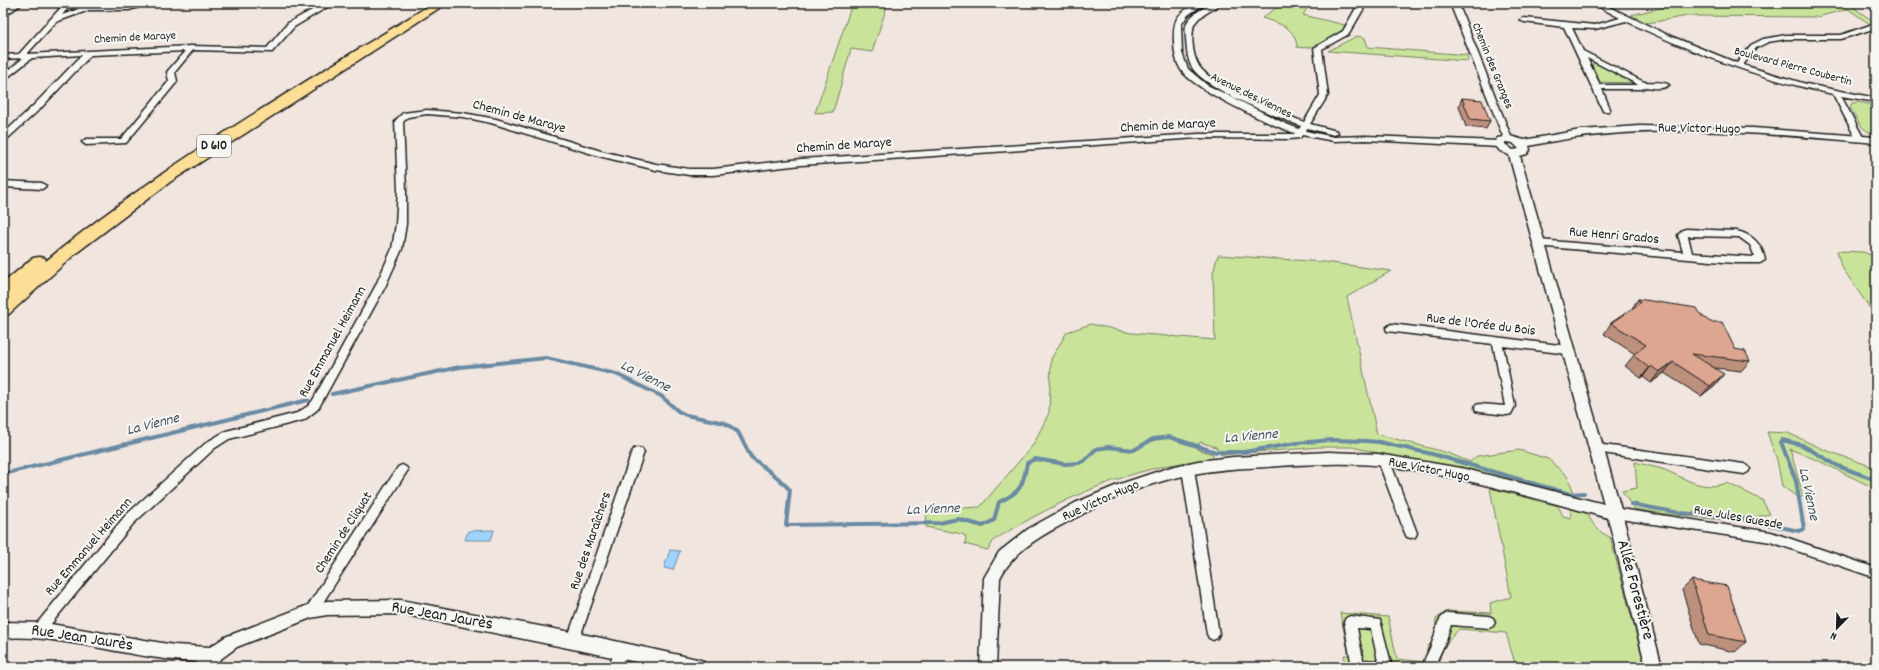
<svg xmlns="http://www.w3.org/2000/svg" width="1879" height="670" viewBox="0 0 1879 670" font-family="Dekko,sans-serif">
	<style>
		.green { fill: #c9e49a; stroke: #72805b }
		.water { fill: #9ed4fd; stroke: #6a8aa3 }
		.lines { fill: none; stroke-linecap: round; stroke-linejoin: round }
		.stream { stroke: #6a8aa3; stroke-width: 4 }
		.minor-casing { stroke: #1c1c1c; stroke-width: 3 }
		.tertiary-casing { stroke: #1c1c1c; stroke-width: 3 }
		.trunk-casing { stroke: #1c1c1c; stroke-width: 3 }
		.minor { fill: #f6f6f2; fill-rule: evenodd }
		.tertiary { fill: #f6f6f2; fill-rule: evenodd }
		.trunk { fill: #fcde96; fill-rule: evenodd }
		.wall { fill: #bd8f7d; stroke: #1c1c1c }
		.shaded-wall { fill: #9a7466; stroke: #1c1c1c }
		.building { fill: #dca691; stroke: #1c1c1c }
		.labels { text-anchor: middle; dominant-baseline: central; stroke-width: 4; stroke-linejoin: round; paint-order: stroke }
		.far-street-label { font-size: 12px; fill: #1c1c1c; stroke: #f6f6f2 }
		.shield { fill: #f6f6f2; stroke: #5d5d5c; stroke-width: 1 }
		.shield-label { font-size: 13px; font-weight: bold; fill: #1c1c1c }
		.street-label { font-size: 14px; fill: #1c1c1c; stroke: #f6f6f2 }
		.water-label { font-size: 15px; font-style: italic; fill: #435360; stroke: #f6f6f2 }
		.near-street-label { font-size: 17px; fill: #1c1c1c; stroke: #f6f6f2 }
	</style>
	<rect width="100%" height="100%" fill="#f1e6df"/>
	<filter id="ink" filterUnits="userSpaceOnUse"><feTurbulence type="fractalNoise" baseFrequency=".025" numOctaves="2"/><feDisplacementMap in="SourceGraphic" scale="8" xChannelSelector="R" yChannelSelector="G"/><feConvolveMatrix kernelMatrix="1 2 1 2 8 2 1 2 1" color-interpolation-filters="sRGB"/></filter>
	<g filter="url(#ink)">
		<g class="green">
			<polygon points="828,3 888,3 872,52 851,49 833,112 815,113 851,7"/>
			<path d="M1283 3H1310L1303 15 1345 25 1343 30C1329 38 1314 51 1297 47 1295 26 1279 24 1262 18Z"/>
			<path d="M1680 3C1701 3 1762 12 1777 3H1861L1854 8 1875 22 1870 24 1848 9 1817 17 1688 16 1648 23 1631 15Z"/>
			<polygon points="1357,36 1365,38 1368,47 1467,55 1468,61 1328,51"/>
			<polygon points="1595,62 1599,63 1634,82 1633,83 1600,82 1592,66"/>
			<path d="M1858 102 1869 104 1876 116V134C1861 132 1857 119 1850 107L1852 103Z"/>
			<polygon points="1837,251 1863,252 1876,257 1876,317 1841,266"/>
			<path d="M1218 255 1324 262 1391 271 1347 297 1377 434 1448 453 1470 462 1477 456 1519 450 1548 459 1567 476 1573 490 1570 494 1557 495 1352 447H1320L1221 455 1216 447 1200 442 1197 449 1213 454 1212 460C1136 463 1057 501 994 540L988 550 965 544 966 537 962 534 926 527 927 510 980 507 1033 445 1049 413 1051 359 1067 332 1091 324 1131 333 1215 340 1213 273Z"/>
			<polygon points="1767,432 1788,433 1825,450 1876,468 1876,489 1819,461 1790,449 1803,495 1800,499 1782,486 1777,460"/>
			<path d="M1635 462C1645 465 1656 467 1665 470 1689 480 1701 491 1727 483L1762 500 1770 514 1734 521 1665 514 1634 509 1622 491 1637 488Z"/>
			<path d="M1490 488 1558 506 1563 516 1571 518 1570 508 1587 513C1593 525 1598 532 1610 537L1645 667H1516L1506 633 1459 629C1450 639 1437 652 1440 667H1346L1344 655H1349L1340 613 1388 617 1397 659 1424 662 1428 646 1434 641 1436 619 1447 611 1491 613 1490 603 1511 597Z"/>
		</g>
		<g class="water">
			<polygon points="494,530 491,540 465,540 468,531"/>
			<polygon points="670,550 680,551 673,570 664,568"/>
		</g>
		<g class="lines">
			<g class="stream">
				<path d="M332 394 460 367 546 358 616 374 661 396 678 411 686 415 725 423 738 432 751 457 778 478 790 490 786 525 939 523 958 519 983 526 994 520 999 502C1021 492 1023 486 1027 463L1035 459 1065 464 1079 463 1084 461 1096 449 1108 447 1134 450 1153 439 1169 437 1216 452H1244L1297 443 1332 440 1365 441 1379 442 1432 454 1570 494 1584 493"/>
				<polyline points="3,474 308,400"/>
				<polyline points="1631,504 1680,513 1738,518 1799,531 1804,529 1796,481 1781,442 1782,440 1802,445 1838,466 1876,480"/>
			</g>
			<g class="minor-casing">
				<g id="minor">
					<polygon points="15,3 23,3 3,17 3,12"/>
					<path d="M65 3 108 6 152 3 129 10H89L56 22 27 54 191 46 267 48 288 23 325 3H334L294 27 272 52 193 50 175 72 177 81 176 83 126 143 86 145 82 142 86 139H121L169 81 167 72 185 51 91 55 40 109 6 140H3V134L34 105 82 55 32 58 3 81V75L23 58 3 59V55L19 54ZM68 8 79 9 62 15Z"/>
					<path d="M1196 3H1205L1188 15 1181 25 1182 53 1188 69 1207 85 1286 124 1299 129 1301 126C1275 116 1208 90 1193 69 1187 60 1187 50 1186 39 1186 33 1184 27 1188 21 1195 11 1210 3 1222 3L1199 18 1194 24C1191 36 1192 55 1199 66 1211 86 1281 113 1304 122L1320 95 1314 48 1343 31 1356 8 1355 3H1363L1364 8 1349 34 1322 49 1328 95 1310 124 1337 131 1338 133 1334 135 1307 128 1306 131 1334 137 1366 136 1499 141 1503 144 1499 147 1366 140 1334 141 1302 135 1300 138 1290 139 1198 138 801 165 713 175H689L656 170 599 156 491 123 463 117 427 114 408 117 403 122 406 190V224L402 249 385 287 318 409 304 420 229 439 215 448 133 524 42 635 38 637 34 635 32 631 34 627 125 516 207 442 226 431 297 413 308 406 313 400 375 287 392 249 396 224 398 190 395 121 403 113 427 110 463 113 496 119 601 151 656 164 689 169H713L801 159 1198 134H1294L1295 133C1271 125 1194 90 1181 70 1176 62 1174 51 1174 41 1173 18 1177 15 1196 3Z"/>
					<polygon points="1450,3 1458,3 1512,139 1511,141 1505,141 1504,139"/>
					<path d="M1592 3H1601L1668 35 1737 63 1751 45 1763 39 1786 35H1841L1876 23V28L1841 39H1786L1768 42 1756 48 1743 65 1806 84 1876 98V102L1841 96 1864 139 1863 141H1857L1833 94C1760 79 1692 53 1626 21L1595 29 1572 28 1583 51 1644 82C1652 83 1664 81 1669 85 1663 90 1653 88 1646 87L1642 89H1602L1610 109 1609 111H1603L1564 27 1524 22 1520 20 1524 18 1595 25 1620 18ZM1587 58 1635 83 1638 85H1600Z"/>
					<path d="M1740 3H1768C1762 7 1746 7 1740 3Z"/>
					<polygon points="3,181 42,183 46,186 42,189 3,187"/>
					<path d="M1686 229 1737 231C1753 235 1762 244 1765 260L1760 263H1735L1547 247 1536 245 1534 243 1539 240 1683 252 1678 235 1683 230ZM1688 236 1739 237 1750 245 1755 257 1692 253Z"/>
					<polygon points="1391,324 1568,346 1573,350 1568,354 1503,346 1515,406 1511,414 1507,415 1480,412 1476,411 1475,408 1476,405 1480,404 1505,406 1493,344 1387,331 1386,328"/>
					<polygon points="1596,444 1744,464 1748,466 1750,469 1748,472 1744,474 1596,452 1592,451 1590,448 1592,445"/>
					<polygon points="638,448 642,449 644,452 579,640 577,644 573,646 569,644 567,640 632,452 634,449"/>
					<polygon points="1384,456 1388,458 1390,461 1417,533 1415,537 1411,538 1407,537 1405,533 1378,461 1380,458"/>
					<polygon points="1188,464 1192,466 1194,469 1219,634 1217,638 1213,640 1209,638 1207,634 1182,469 1184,466"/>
					<polygon points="402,465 406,467 408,470 406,473 315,615 311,617 307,615 305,611 307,607 398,467"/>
					<polygon points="1614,508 1771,532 1876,568 1876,578 1771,542 1614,518 1610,516 1608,513 1610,510"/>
					<path d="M1448 613 1489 616 1493 618 1495 622 1493 626 1489 628 1451 625 1445 643 1437 660 1435 667H1423C1424 658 1429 652 1432 643 1437 633 1435 618 1448 613Z"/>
					<path d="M1350 616 1380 620 1392 667H1352L1344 622 1346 618ZM1357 628 1371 629 1378 661 1363 660Z"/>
					<polygon points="621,644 626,646 627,650 621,667 609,667 616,646"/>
				</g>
			</g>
			<g class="tertiary-casing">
				<g id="tertiary">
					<path d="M1639 126 1753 128 1876 137V143C1763 133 1640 121 1529 146L1530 150 1527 154 1520 156 1622 513 1662 667H1646L1608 518C1537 499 1466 477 1393 467 1355 462 1317 464 1279 466 1253 468 1225 468 1199 473 1156 480 1115 496 1077 517 1048 532 1015 548 1000 578L996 667H980L984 578 999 552 1028 529 1075 503 1120 484 1171 467 1198 461 1233 457 1329 452 1378 454 1461 468 1604 504 1509 155 1500 151 1494 144 1497 138 1510 136 1524 140 1581 130ZM1505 142 1513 143 1519 149 1513 150 1505 144Z"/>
					<path d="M401 600 592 636 697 659 703 661 705 667H661L401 614 327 615 311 618 237 647 218 661 213 667H195L197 662C157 660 118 651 79 644 54 640 29 636 3 638V622L45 623 174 645 210 647 225 637 311 604 327 601Z"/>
				</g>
			</g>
			<g class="trunk-casing">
				<path id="trunk" d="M433 3H447L170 182 75 254 9 314 3 316V300L7 297 3 298V283L33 258 39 257 45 258 46 261C166 162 302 85 433 3Z"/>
			</g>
			<use href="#minor" class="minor"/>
			<use href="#tertiary" class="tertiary"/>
			<use href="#trunk" class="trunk"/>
		</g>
		<g class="wall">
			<polygon points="1462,98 1490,121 1486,129 1466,127 1459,106"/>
			<polygon points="1638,299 1701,315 1735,349 1750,361 1741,371 1715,368 1715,385 1701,396 1664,373 1651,383 1643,377 1641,378 1625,366 1635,354 1604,334 1611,323 1631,310"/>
			<polygon points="1692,580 1746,642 1735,652 1699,644 1682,590"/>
		</g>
		<g class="shaded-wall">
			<polygon points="1673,362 1664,373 1651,383 1659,372"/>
			<polygon points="1651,366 1643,377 1641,378 1649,368"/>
			<polygon points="1724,374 1715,385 1701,396 1710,386"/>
		</g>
		<g class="building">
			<polygon points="1462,98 1482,100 1490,121 1470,119"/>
			<polygon points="1638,299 1697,308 1701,315 1710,322 1722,322 1735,349 1745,351 1750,361 1692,354 1724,374 1710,386 1673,362 1659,372 1651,366 1649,368 1633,355 1646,345 1611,323 1640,303"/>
			<polygon points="1692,580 1727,586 1746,642 1709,635"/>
		</g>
	</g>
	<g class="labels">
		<g class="far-street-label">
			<text transform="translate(135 38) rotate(-3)">Chemin de Maraye</text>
			<text transform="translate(1492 66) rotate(68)">Chemin des Granges</text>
			<text transform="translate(1793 67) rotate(15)">Boulevard Pierre Coubertin</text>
			<text transform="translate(1251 96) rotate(26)">Avenue des Viennes</text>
		</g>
		<rect class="shield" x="197" y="135" width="34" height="22" rx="3"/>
		<g class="shield-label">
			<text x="214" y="146">D 610</text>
		</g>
		<g class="street-label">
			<text transform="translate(519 117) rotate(15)">Chemin de Maraye</text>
			<text transform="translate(1168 126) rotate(-3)">Chemin de Maraye</text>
			<text transform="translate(1699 129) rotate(1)">Rue Victor Hugo</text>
			<text transform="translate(844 146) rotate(-4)">Chemin de Maraye</text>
			<text transform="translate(1614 236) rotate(5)">Rue Henri Grados</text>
			<text transform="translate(1481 325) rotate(7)">Rue de l'Orée du Bois</text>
			<text transform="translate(333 342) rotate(-61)">Rue Emmanuel Heimann</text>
			<text transform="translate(1429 470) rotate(11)">Rue Victor Hugo</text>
			<text transform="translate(1101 501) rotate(-24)">Rue Victor Hugo</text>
			<text transform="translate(1738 518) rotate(10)">Rue Jules Guesde</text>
			<text transform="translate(344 533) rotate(-57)">Chemin de Cliquat</text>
			<text transform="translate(591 541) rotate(-71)">Rue des Maraîchers</text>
			<text transform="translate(89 547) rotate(-49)">Rue Emmanuel Heimann</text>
		</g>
		<g class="water-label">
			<text transform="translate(645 377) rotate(27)">La Vienne</text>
			<text transform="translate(153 425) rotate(-14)">La Vienne</text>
			<text transform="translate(1251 437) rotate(-5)">La Vienne</text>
			<text transform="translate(1808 494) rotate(78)">La Vienne</text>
			<text transform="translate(933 510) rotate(-2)">La Vienne</text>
		</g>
		<g class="near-street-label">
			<text transform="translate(1634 590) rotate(75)">Allée Forestière</text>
			<text transform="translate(442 617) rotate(10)">Rue Jean Jaurès</text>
			<text transform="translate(82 639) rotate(9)">Rue Jean Jaurès</text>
		</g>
	</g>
	<rect width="1879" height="670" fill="none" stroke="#f6f6f2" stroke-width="16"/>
	<rect x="8" y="8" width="1863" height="654" fill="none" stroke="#1c1c1c" stroke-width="1.5" filter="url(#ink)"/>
	<g transform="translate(1837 628) rotate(203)" stroke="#f6f6f2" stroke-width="3" paint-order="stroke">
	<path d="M0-3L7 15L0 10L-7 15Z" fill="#1c1c1c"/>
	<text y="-6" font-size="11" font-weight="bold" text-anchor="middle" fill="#1c1c1c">N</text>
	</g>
</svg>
